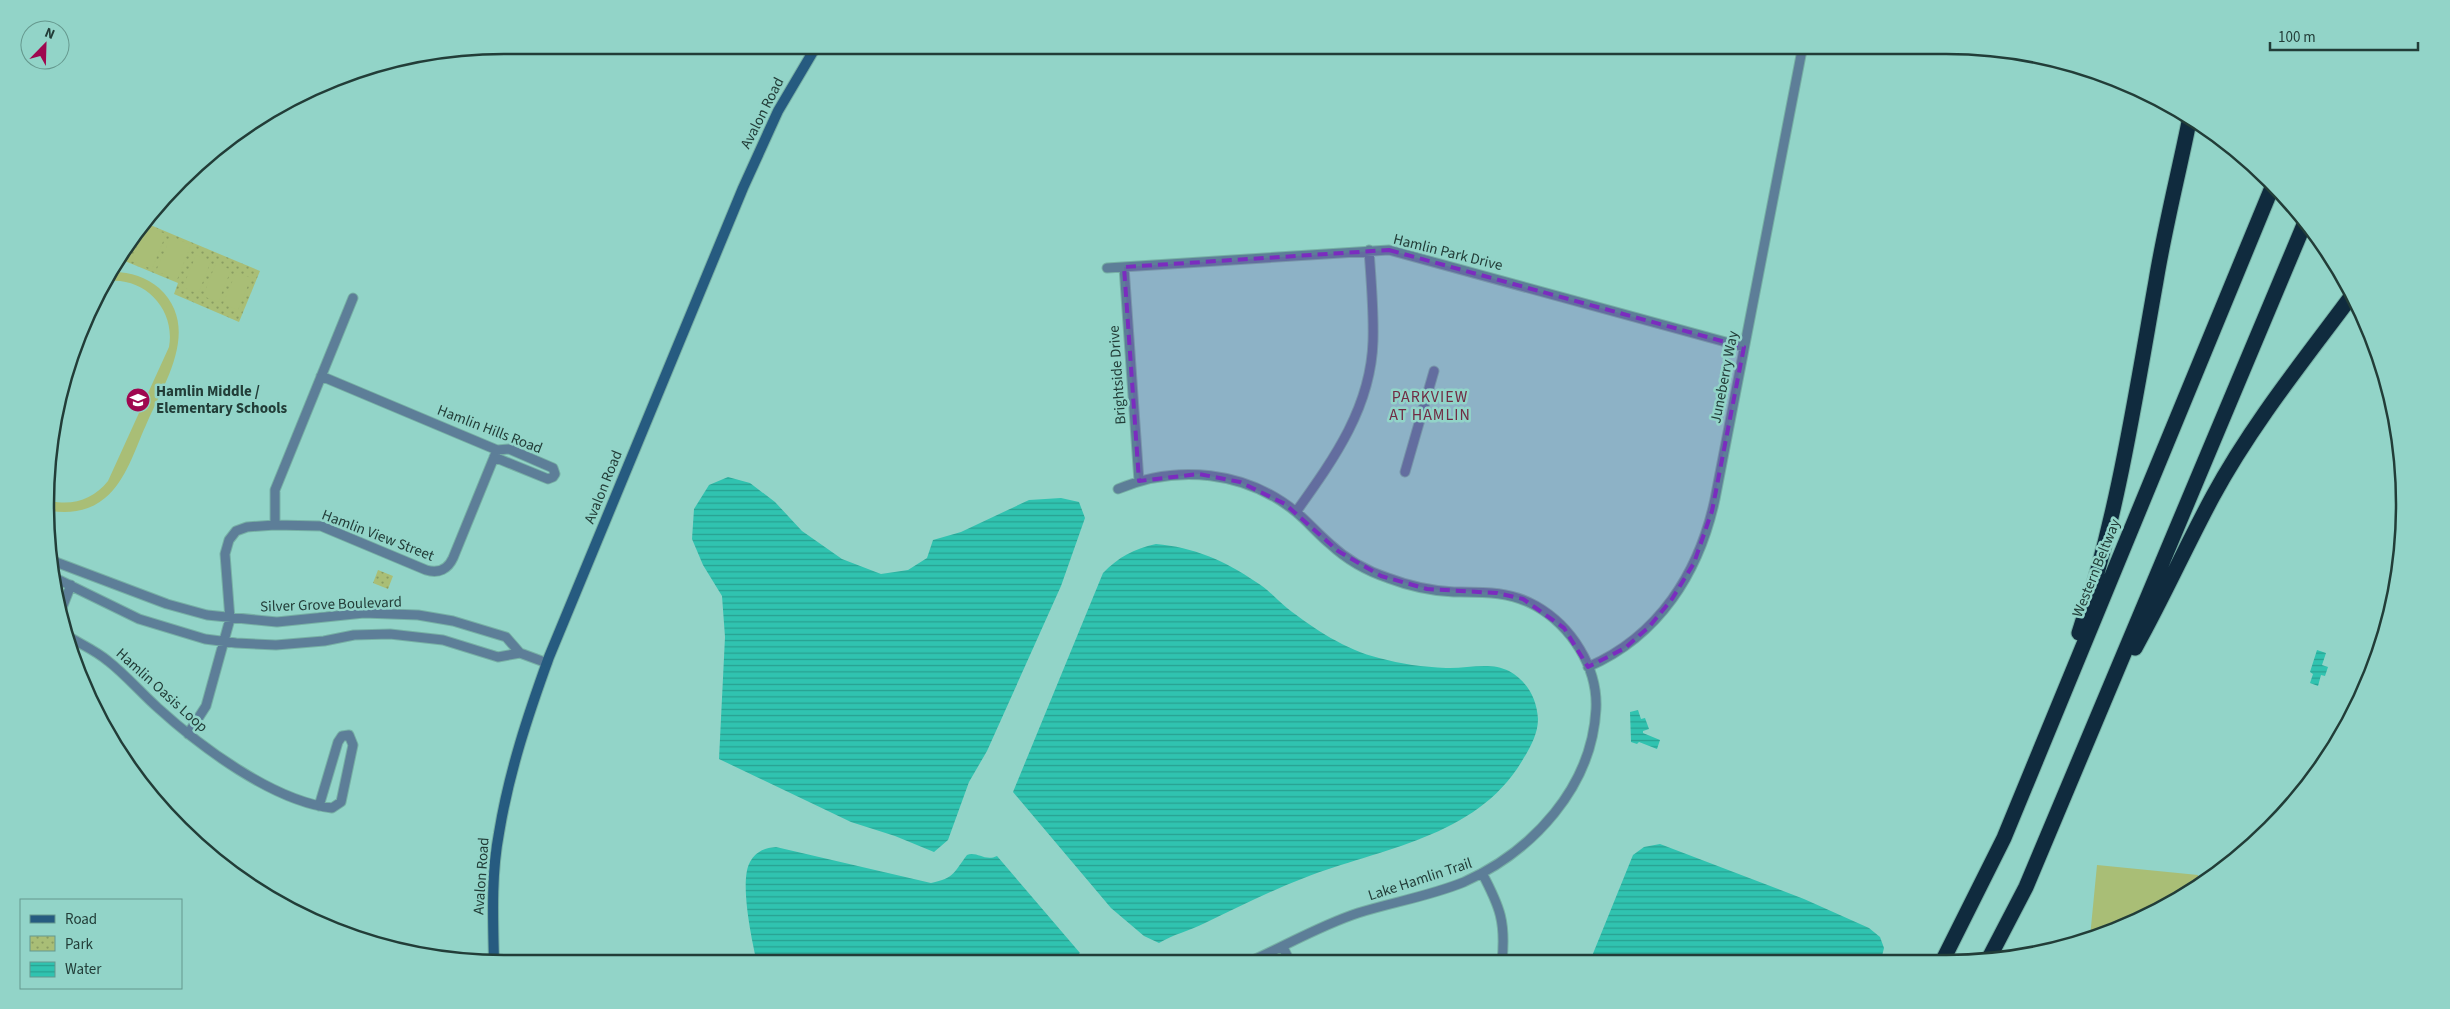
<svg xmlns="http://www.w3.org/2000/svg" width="2450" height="1009" font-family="'Source Sans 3',sans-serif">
<defs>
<pattern id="park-dots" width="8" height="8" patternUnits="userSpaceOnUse" patternTransform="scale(1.25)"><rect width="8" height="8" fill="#a9be76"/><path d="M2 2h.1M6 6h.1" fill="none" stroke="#899c62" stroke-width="1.8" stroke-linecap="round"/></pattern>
<pattern id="water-rules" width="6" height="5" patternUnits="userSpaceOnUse" patternTransform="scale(1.25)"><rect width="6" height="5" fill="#30c3b0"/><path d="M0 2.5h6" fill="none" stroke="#28a090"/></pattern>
</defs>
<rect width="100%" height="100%" fill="#92d4c8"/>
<path fill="url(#park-dots)" d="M148,224L260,271L239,322L174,294L178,283L120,259Z
M378,570L393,576L388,589L373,583Z"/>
<path fill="#a9be76" d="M146,226L166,234L152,269L131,261Z
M171,236L191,245L177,280L156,271Z
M196,255L211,261L198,294L183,287Z
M216,263L231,270L218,302L203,296Z
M109,272C128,271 145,276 159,288C202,328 164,383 146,425C135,449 126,481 105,498C90,511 70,514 51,511V501C73,506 94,499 108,481L169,347C176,308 142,274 103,282Z
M236,272L251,278L238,310L223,304Z
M2097,865L2198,875V882L2122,929L2090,937Z"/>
<path fill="url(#water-rules)" d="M728,477L750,483L775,502L802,531L842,559L881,574L908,570L927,558L933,540L961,532L1029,500L1061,498L1079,502L1085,518L1061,586L987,751L969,782L948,840L934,852L895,836L851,822L719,759L725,637L722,596L703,565L692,539L694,509L709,485Z
M1156,544C1193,547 1226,561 1256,582C1268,589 1277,600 1287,608C1314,629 1346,650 1379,658C1401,664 1423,667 1446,668C1466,669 1490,661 1509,671C1527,681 1537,699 1538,719C1538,734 1530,748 1522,761C1476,838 1381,848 1304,878C1270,891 1237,908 1205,923C1189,931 1174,934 1159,943L1144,936L1111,908L1013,792L1103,573C1119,557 1133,549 1156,544Z
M2317,650L2326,653L2322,665L2328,667L2325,676L2321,675L2318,686L2310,683L2313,674L2310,672Z
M1638,710L1641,719L1645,718L1649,729L1643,731V733L1660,740L1657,749L1639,742L1637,744L1631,742L1630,712Z
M1660,844L1804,899L1869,928L1880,937L1884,948L1881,960L1590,961L1633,855L1644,847Z
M776,847L931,883C955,878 954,872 967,855C977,851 985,862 997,856L1080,953L1074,958V962L757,963C752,941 739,881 750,862C756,851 765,848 776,847Z"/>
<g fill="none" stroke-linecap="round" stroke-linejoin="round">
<defs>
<path id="minor" d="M1124,267L1139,481
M1107,268L1389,250L1744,347
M321,376L497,450L509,449L553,468L555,474L553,477L548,479L494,457
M1405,472L1434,371
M1118,489C1177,464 1246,471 1296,512C1308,522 1318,534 1330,544C1346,559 1367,571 1388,578C1409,586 1432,591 1454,592C1483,592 1510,591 1536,606C1571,626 1598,667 1596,709C1592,787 1533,851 1464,882C1430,896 1393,902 1358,913C1321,925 1285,946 1249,962
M1296,512C1333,460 1371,408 1373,341C1374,311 1371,280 1369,250
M275,525V490L353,298
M53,561L167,604L207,615L277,622L364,613L418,615L453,621L506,637L520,653L547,663
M2398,576L2397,566L2402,551
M53,577L139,619L205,639L236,643L276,645L324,641L354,635L390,634L443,640L498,657L520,653
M60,613L71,585
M66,635C80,644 95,650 108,661C126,675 141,693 158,708C201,747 273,801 332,808L341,802L353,745L349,735L342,736L338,742L319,806
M1588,667C1659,636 1699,573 1715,499L1803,45
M188,734L206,706L230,619L225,554L229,540L236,531L247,527L275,525L321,526L426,570C439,574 448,569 453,558L497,450
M1482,873C1500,907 1506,922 1502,961
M1283,947L1290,962"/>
<path id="secondary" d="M494,962C493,919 491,875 499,833C509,772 528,715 549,657L743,188L778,111L817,45"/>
<path id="motorway" d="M2079,633C2117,519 2135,399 2156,281C2165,226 2179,172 2190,117
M2135,648C2163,598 2186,546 2213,496C2252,424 2304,360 2353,294
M1943,960L2004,838L2273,185
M1988,960L2026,887L2306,220"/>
</defs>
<use href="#minor" stroke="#77b0a5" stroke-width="11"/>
<use href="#secondary" stroke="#77b0a5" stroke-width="12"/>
<use href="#motorway" stroke="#77b0a5" stroke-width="17"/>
<use href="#minor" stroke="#5d7e98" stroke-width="9"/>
<use href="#secondary" stroke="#265b80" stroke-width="10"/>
<use href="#motorway" stroke="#102b3e" stroke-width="15"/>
</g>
<path fill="#7b2cbf" fill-opacity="0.2" stroke="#7b2cbf" stroke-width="4" stroke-dasharray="10 6" stroke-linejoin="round" d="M1389,250L1744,347L1712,511L1694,563L1672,599L1649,627L1625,648L1588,667L1564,628L1523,599L1497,593L1427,589L1381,576L1338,551L1285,504L1240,482L1199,474L1139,481L1124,267Z"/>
<defs>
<symbol id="school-disc" viewBox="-11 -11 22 22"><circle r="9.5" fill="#9f074f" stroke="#92d4c8"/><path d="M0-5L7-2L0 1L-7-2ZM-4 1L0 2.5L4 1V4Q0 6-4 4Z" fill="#fff"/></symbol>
</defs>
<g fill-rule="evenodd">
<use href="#school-disc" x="124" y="386" width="28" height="28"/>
</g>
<g text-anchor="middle" stroke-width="5" stroke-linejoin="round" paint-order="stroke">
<g font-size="15" fill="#223d38" stroke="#92d4c8">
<text transform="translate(762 113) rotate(-63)" y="5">Avalon Road</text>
<text transform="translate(1448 252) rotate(14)" y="5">Hamlin Park Drive</text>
<text transform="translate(1117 375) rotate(-94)" y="5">Brightside Drive</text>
<text transform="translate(1724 377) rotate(-79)" y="5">Juneberry Way</text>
<text transform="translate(490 429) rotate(21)" y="5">Hamlin Hills Road</text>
<text transform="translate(603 487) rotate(-68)" y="5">Avalon Road</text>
<text transform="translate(378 535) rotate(21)" y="5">Hamlin View Street</text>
<text transform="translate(2096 568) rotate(-68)" y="5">Western Beltway</text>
<text transform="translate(331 604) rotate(-2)" y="5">Silver Grove Boulevard</text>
<text transform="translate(162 690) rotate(42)" y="5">Hamlin Oasis Loop</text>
<text transform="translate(481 876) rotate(-86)" y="5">Avalon Road</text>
<text transform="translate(1420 879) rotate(-18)" y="5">Lake Hamlin Trail</text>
</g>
<g font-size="15" font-weight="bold" fill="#223d38" stroke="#92d4c8" text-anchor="start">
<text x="156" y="396">Hamlin Middle /<tspan x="156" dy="17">Elementary Schools</tspan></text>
</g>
<g font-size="16" letter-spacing="1" fill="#712c43" stroke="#92d4c8">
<text x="1430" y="402">PARKVIEW<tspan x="1430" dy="18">AT HAMLIN</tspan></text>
</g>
</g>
<path d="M0 0H2450V1009H0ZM504 54H1946A450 450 0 0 1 2396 504V505A450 450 0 0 1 1946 955H504A450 450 0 0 1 54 505V504A450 450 0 0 1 504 54Z" fill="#92d4c8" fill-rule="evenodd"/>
<path fill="none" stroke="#223d38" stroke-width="2.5" d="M504 54H1946A450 450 0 0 1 2396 504V505A450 450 0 0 1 1946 955H504A450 450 0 0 1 54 505V504A450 450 0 0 1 504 54Z"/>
<rect x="20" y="899" width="162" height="90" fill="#92d4c8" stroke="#65988e"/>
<rect x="30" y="915" width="25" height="8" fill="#265b80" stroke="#65988e"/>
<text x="65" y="924" font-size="15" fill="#223d38">Road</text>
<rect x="30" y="936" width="25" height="15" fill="url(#park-dots)" stroke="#65988e"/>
<text x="65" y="949" font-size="15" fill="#223d38">Park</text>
<rect x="30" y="962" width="25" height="15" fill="url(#water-rules)" stroke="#65988e"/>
<text x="65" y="974" font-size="15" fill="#223d38">Water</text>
<g transform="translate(45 45) rotate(23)"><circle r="24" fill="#92d4c8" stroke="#65988e"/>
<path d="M0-4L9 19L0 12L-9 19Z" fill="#9f074f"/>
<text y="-8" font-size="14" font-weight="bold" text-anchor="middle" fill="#223d38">N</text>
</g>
<path d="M2270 42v8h148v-8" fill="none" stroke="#223d38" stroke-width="2.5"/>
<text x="2278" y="42" font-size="15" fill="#223d38" stroke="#92d4c8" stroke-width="4" paint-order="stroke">100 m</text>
</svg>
